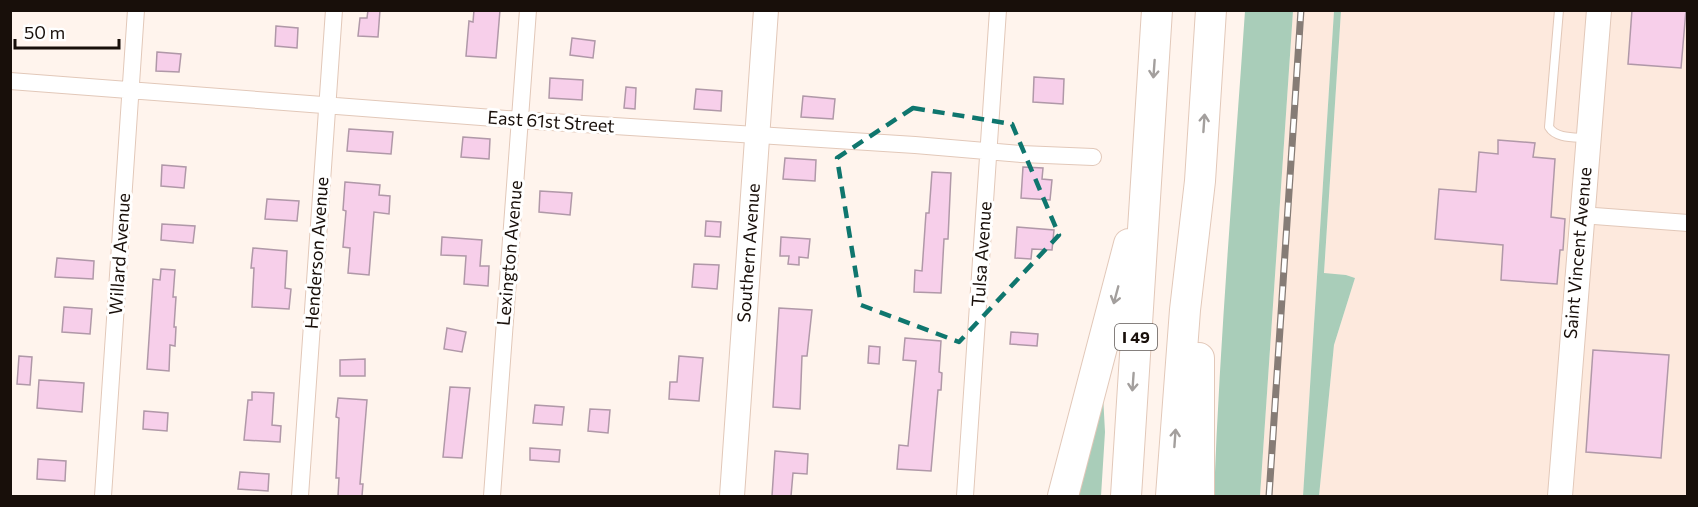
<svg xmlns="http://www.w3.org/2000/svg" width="1698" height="507" font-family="Commissioner,sans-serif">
<rect width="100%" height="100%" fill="#fff4ed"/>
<path fill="#fde9dd" d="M1293,11H1334L1303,496H1260Z
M1341,11H1587L1551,496H1319L1334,345L1355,278L1346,275L1324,274Z
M1609,11H1687V496H1573Z"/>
<path fill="#a9cdb9" d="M1245,11H1293L1260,496H1214C1220,334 1234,172 1245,11Z
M1334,11H1341L1324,273L1346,275L1355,278L1334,345L1319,496H1303Z
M1103,395L1105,432L1101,496H1070Z"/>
<path fill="#f7cfea" stroke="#b098a8" stroke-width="1.5" d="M368,10H380L378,37L358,36L360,18H367Z
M474,10H500L496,58L466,56L469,21L473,22Z
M1632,10H1686L1681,68L1628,64Z
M276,26L298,28L297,48L275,46Z
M572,38L595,41L593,58L570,55Z
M157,52L181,54L179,72L156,71Z
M1034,77L1064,79L1063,104L1033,102Z
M550,78L583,80L582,100L549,98Z
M626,87L636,88L635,109L624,108Z
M696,89L722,91L721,111L694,109Z
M803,96L835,99L833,119L801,117Z
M349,129L393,132L391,154L347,151Z
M463,137L490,139L489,159L461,157Z
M1498,140L1535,143L1533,157L1555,159L1551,217L1565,219L1563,250H1560L1557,284L1501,280L1503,245L1435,239L1439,189L1476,192L1479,152L1498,154Z
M785,158L816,160L815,181L783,179Z
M162,165L186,167L184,188L161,186Z
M1023,167L1043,168L1042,179L1052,180L1050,200L1021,198Z
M932,172L951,173L948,239H944L941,293L914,292L915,270L922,271L926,213H929Z
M345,182L380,185L379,195L390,196L389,214L374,212L369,275L348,273L350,248L343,247L346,211L343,210Z
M540,191L572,193L570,215L539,212Z
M267,199L299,201L297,221L265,219Z
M706,221L721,222L720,237L705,236Z
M162,224L195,226L193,243L161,240Z
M1017,227L1054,230L1052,250L1032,249L1031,259L1015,258Z
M442,237L482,240L480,266H489L488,286L464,284L466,256L441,255Z
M781,237L810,239L808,258L799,257V265L788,264L789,256H780Z
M253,248L287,251L285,288L291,289L289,309L252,307L254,268H251Z
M57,258L94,261L93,279L55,277Z
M694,264L719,265L717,289L692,287Z
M161,269L175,270L173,297H176L174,327H176L175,346L170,345L169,371L147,369L153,279L160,280Z
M64,307L92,309L90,334L62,332Z
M779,308L812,310L807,356H802L800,409L773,407Z
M447,328L466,332L462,352L444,349Z
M1011,332L1038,334L1037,346L1010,344Z
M905,338L941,341L939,372L942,373L941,390H938L931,471L897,469L899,445L908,446L916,361L903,360Z
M869,346L880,347L879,364L868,363Z
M1593,350L1669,355L1661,458L1586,452Z
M19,356L32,357L30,385L17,384Z
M679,356L703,358L699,401L669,399L670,382H677Z
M365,359V376H340V360Z
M39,380L84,383L82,412L37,408Z
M450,387L470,388L462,458L443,457Z
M252,392L274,393L272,425L281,426L280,442L244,440L248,400H252Z
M338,398L367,400L360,484H363L362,496H338L339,478H336L339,418L336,417Z
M535,405L564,407L562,425L533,423Z
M590,409L610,410L608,433L588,431Z
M144,411L168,413L167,431L143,429Z
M530,448L560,450L559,462L530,460Z
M775,451L808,454L807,474L793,473L791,496H772Z
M38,459L66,461L65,481L37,479Z
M240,472L269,474L268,491L238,489Z"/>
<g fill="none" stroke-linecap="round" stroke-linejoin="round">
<defs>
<path id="lane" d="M1559,10L1549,127C1556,139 1575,137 1587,138"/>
<path id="street" d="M10,81L520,120L915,145L1021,154L1093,157
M1581,215L1688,223
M103,496L136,10
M300,496L334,10
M492,496L528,10
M965,496L998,10"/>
<path id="secondary" d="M732,496L766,10
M1560,496L1599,10"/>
<path id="highway" d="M1063,496L1129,244
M1126,496L1157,10
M1171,496L1185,310L1200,181L1211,10
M1199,496V358"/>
</defs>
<use href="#lane" stroke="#e2c8b9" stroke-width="10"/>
<use href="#street" stroke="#e2c8b9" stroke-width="18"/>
<use href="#secondary" stroke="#e2c8b9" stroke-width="26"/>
<use href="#highway" stroke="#e2c8b9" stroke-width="32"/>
<use href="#lane" stroke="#fff" stroke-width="8"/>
<use href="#street" stroke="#fff" stroke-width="16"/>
<use href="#secondary" stroke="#fff" stroke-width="24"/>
<use href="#highway" stroke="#fff" stroke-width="30"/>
<defs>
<path id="rail" d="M1269,496L1301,10"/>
</defs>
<use href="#rail" stroke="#867c76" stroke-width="7"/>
<use href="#rail" stroke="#fff" stroke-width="4.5" stroke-dasharray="14" stroke-linecap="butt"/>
</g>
<defs><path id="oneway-shaft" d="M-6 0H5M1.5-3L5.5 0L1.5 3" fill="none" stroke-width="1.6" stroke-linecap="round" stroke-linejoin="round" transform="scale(1.5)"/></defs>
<g stroke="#a39f9d">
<use href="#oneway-shaft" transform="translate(1154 69) rotate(94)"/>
<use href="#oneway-shaft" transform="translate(1204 123) rotate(-86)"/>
<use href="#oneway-shaft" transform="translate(1116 295) rotate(105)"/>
<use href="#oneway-shaft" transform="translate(1133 382) rotate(94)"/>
<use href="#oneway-shaft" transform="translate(1175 438) rotate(-86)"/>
</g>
<path fill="none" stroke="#0f766e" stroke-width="4.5" stroke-dasharray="12 8" stroke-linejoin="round" d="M913,108L1012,124L1059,235L959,342L861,305L837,158Z"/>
<g text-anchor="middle" stroke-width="6" stroke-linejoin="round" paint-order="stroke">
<rect fill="#fff" stroke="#5d5754" stroke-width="1.5" x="1115" y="324" width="42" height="26" rx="4.5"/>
<g font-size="16" font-weight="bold" fill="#180f0a">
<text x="1136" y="343">I 49</text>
</g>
<g font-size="18" fill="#180f0a" stroke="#fff">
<text transform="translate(551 122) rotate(4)" y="6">East 61st Street</text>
<text transform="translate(317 253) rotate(-86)" y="6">Henderson Avenue</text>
<text transform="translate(510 253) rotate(-85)" y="6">Lexington Avenue</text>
<text transform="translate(749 253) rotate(-86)" y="6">Southern Avenue</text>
<text transform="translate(1578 253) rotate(-85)" y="6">Saint Vincent Avenue</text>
<text transform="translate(120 254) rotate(-86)" y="6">Willard Avenue</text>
<text transform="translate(982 254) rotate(-86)" y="6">Tulsa Avenue</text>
</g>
</g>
<rect width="1698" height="507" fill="none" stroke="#180f0a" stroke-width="24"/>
<path d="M15 39v9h104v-9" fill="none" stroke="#180f0a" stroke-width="3"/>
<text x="24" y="39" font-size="18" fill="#180f0a" stroke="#ffffff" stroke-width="4.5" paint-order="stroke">50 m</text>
</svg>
